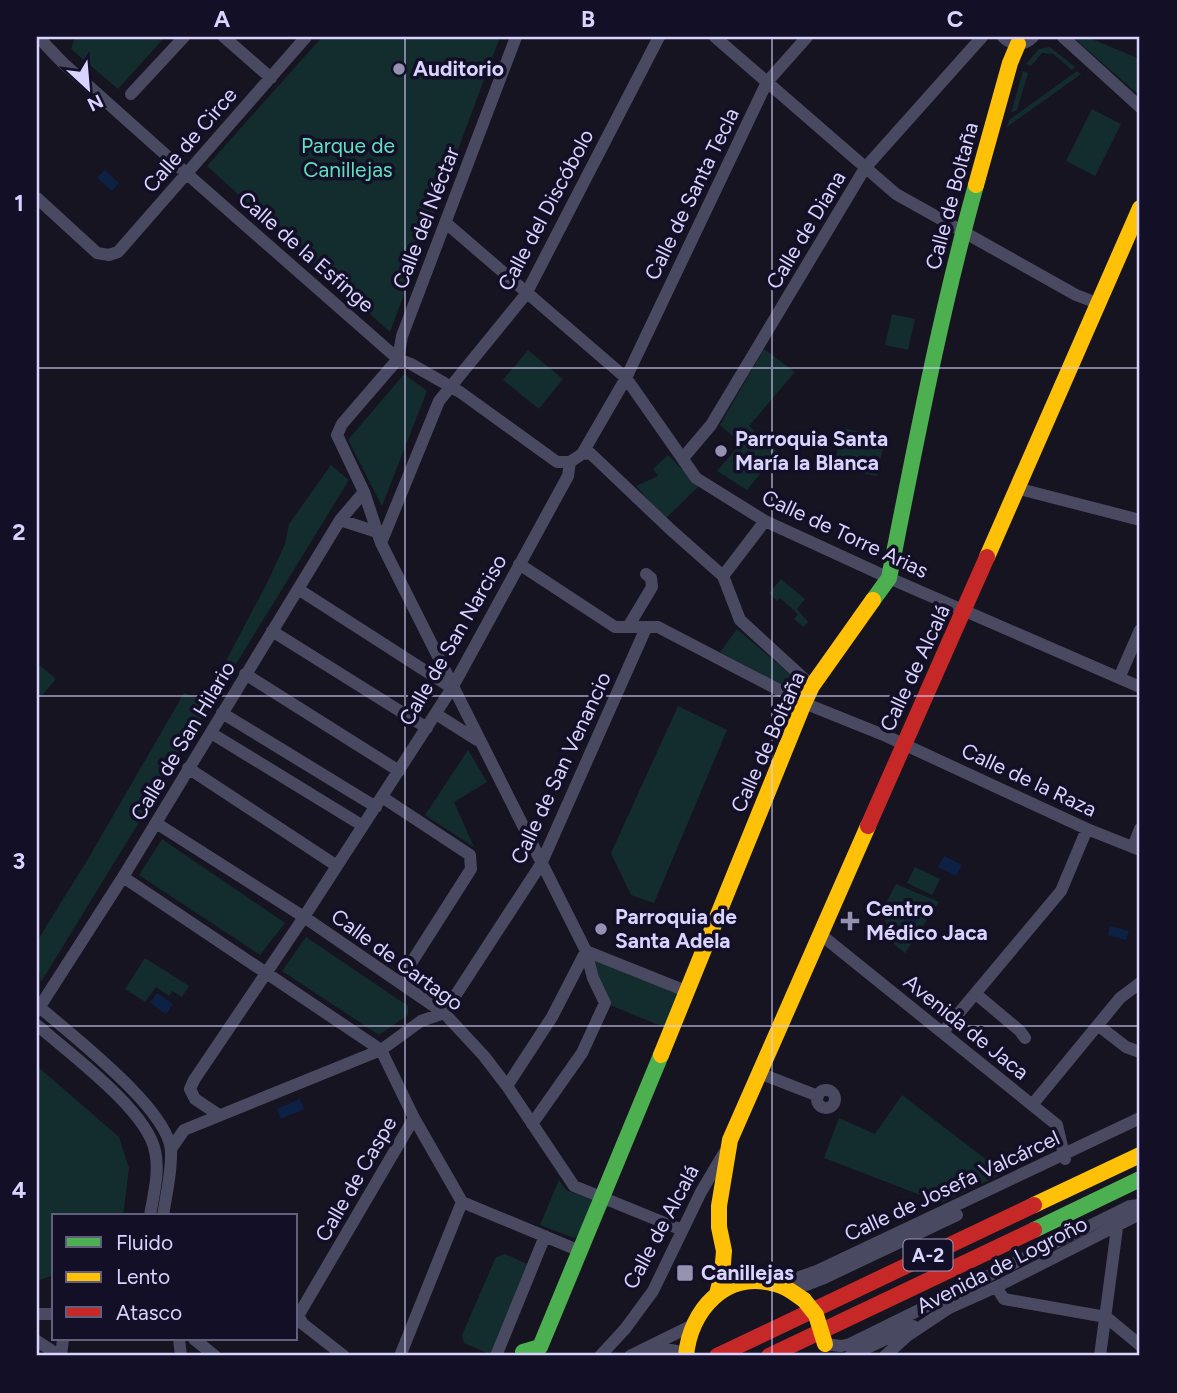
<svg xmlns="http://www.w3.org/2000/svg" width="1177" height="1393" font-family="Figtree,sans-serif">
<rect width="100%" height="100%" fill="#161421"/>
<path fill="#132c2d" d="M75,37H165L118,89L71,49Z
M322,37H500L390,332L207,166Z
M1076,37H1087L1140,59V96L1075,39Z
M1050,47L1075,67L1072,70L1053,54L1042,53L1031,66L1026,64L1039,49Z
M1023,71L1028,73L1017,110L1011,113Z
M1077,71L1081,74L1007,127L1009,120Z
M1092,109L1121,124L1095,176L1066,161Z
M892,314L915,319L908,350L885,345Z
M764,349L795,372L749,426L778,452L747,490L717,471L741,443L720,425Z
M528,350L563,379L539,409L503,380Z
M404,374L427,391L382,506L348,440Z
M842,428L885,437L877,476L834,468Z
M668,455L699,486L665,519L636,486L658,476L653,469Z
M331,465L349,480L41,982L37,961V941L88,859L184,693L205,701L268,581L285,544L289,524Z
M781,579L805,599L797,609L808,622L804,627L794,619L798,614L780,598L777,601L769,593Z
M737,629L797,680V687L790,690L720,652Z
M37,663L56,679L37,701Z
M678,706L727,730L654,903L631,895L611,853Z
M468,750L487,782L454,802L474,847L425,815Z
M162,839L285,923L260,955L139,875Z
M915,867L940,879L932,895L907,883Z
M896,884L939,902L905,953L884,936L888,927L881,912Z
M306,937L408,1006V1015L379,1035L282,971Z
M586,951L686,991L671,1030L605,1003Z
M145,958L189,986L182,997L172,991L169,996L156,987L145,1002L125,989Z
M37,1066L119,1137L129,1168L123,1216H54V1275L37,1281Z
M902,1095L1004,1173L941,1203L824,1158L839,1118L875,1134Z
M559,1180L566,1190L592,1200L580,1235L574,1238L540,1225Z
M505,1254L530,1265L494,1356L464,1343L462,1335L496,1257Z"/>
<path fill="#0d2144" d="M105,170L119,183L112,191L97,178Z
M944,856L962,865L956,876L938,867Z
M916,900L926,906L914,926L904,920Z
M1110,926L1129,931L1126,940L1108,935Z
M157,993L173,1004L166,1014L150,1003Z
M300,1099L304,1109L281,1119L277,1109Z"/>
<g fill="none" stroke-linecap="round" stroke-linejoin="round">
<path stroke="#4a4962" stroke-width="12" d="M38,37L63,63L186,173L398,359L411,364L460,392L557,462H570
M224,37L271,78
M516,37L402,336L398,359L342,424L337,435L364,492L381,543L586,951L593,978L605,1003L582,1053L532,1124
M715,37L896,194L1076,295L1097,303
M1003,37C1012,46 1024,46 1033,37
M1063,37L1140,107
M131,94L184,37
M37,198L97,253L109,255L118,252L306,37
M446,223L626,378L696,478L765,521L889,578L1140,687
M582,454L590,453L670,529L723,576L740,620L812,686
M683,458L711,425L865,168L982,37
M1016,488L1140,520
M340,520L377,532
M381,543L439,401L526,294L659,37
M519,564L615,627H658L804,703L886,736L1087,829L1140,850
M723,576L765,521
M298,589L452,688
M628,627L652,587L651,578L646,574
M272,631L427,728
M245,674L399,771
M1119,678L1140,630
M222,713L376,807
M436,714L477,740
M211,733L363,826
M188,768L337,866
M382,797L470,855L471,869L399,982
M156,823L304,917L444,1013L484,1056L507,1086L574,1186L682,1230
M1133,847L1140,829
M123,877L381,1050
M820,934L1057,1125L1065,1159
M586,951L686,991
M976,994L1020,1031L1025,1038
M37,1005C69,1033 169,1109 171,1151C172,1172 166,1195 163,1216
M37,1011L123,877L340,520L364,492
M37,1025C69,1053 147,1110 155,1151C160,1172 153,1196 150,1216
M1099,1026L1126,1047L1140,1052
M943,1032L1061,891L1087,829
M381,1050L414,1118L462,1202L400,1356
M759,1073L818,1096
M507,1086L552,1017L586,951
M817 1099a9 9 0 1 1 18 0a9 9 0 1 1-18 0Z
M1032,1105L1120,998L1140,983
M219,1115L195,1099L190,1089L194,1080L304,917L452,688L568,476L570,462L582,454L626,378L767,82L807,37
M171,1149L184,1130L381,1050L421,1021L444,1013L541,864L646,628
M462,1202L580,1251
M779,1284L817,1271L1140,1118
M996,1287L1004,1299L1106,1317L1140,1345
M791,1291L822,1279L957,1215
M37,1314H54
M179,1339L181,1356
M194,1339L215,1356
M37,1341L60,1356
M825,1344L841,1346L850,1344L1130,1206L1140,1205
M61,1356L63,1339
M344,1356L303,1324L298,1316L414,1118
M496,1356L545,1236
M600,1356L625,1329L653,1291L701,1192L724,1153
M630,1356L691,1326
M648,1356C661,1348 671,1348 686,1354
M850,1356L913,1326
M885,1356L907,1336L949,1308L996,1287L1140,1214
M1100,1356L1117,1228"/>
<path stroke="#4caf50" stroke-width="16" d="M873,600L889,578C915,447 940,314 976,185
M1034,1230L1140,1179
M525,1356L523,1352L540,1347L661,1055"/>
<path stroke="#ffc107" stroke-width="16" d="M976,185L1010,63L1018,44
M987,557L1140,208
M661,1055L804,703L812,686L873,600
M1034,1205L1140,1155
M717,1294L722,1275L724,1251L719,1227V1206L730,1140L868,826
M686,1356C690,1310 726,1270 775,1284C786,1286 795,1294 804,1300"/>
<path stroke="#c62828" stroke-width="16" d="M868,826L987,557
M717,1356L1034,1205
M769,1356L1034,1230"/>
<path stroke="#ffc107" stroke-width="16" d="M804,1300L816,1315L825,1344"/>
</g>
<path fill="none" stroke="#d9d4ff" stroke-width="2" stroke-opacity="0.55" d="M405,37V1356M772,37V1356M37,368H1140M37,696H1140M37,1026H1140"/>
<g fill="#9591b1" stroke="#130f26" stroke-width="2.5">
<circle cx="399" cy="69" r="7"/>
<circle cx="721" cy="451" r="7"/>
<path d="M846.5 910.5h7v7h7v7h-7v7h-7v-7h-7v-7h7z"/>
<circle cx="601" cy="929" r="7"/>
<rect x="676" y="1264" width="18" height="18" rx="3.5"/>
</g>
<g text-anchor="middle" stroke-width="7" stroke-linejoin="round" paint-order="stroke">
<rect fill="#130f26" stroke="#9e99be" stroke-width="2" x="903.5" y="1239.5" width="49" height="31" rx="5"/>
<g font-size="19" font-weight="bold" fill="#d9d4ff">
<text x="928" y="1262">A-2</text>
</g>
<g font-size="21" font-weight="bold" fill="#d9d4ff" stroke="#130f26" text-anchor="start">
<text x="413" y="76">Auditorio</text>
<text x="735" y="446">Parroquia Santa<tspan x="735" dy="24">María la Blanca</tspan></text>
<text x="866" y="916">Centro<tspan x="866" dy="24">Médico Jaca</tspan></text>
<text x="615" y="924">Parroquia de<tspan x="615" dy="24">Santa Adela</tspan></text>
<text x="701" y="1280">Canillejas</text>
</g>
<g font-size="21" fill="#d9d4ff" stroke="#130f26">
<text transform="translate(190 140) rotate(-49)" y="7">Calle de Circe</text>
<text transform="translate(692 194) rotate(-64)" y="7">Calle de Santa Tecla</text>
<text transform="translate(952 196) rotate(-75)" y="7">Calle de Boltaña</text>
<text transform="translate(546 210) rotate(-62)" y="7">Calle del Discóbolo</text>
<text transform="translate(426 218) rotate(-69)" y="7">Calle del Néctar</text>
<text transform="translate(806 230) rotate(-59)" y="7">Calle de Diana</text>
<text transform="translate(306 252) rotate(41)" y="7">Calle de la Esfinge</text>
<text transform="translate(845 534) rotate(25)" y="7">Calle de Torre Arias</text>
<text transform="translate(453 640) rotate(-60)" y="7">Calle de San Narciso</text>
<text transform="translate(915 668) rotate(-65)" y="7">Calle de Alcalá</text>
<text transform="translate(183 741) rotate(-59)" y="7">Calle de San Hilario</text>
<text transform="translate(768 742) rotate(-66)" y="7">Calle de Boltaña</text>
<text transform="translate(561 768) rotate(-65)" y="7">Calle de San Venancio</text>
<text transform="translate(1029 780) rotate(25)" y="7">Calle de la Raza</text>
<text transform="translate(397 960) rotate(36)" y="7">Calle de Cartago</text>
<text transform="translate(966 1027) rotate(39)" y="7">Avenida de Jaca</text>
<text transform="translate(356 1179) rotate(-60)" y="7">Calle de Caspe</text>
<text transform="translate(952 1186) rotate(-25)" y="7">Calle de Josefa Valcárcel</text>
<text transform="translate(661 1227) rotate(-62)" y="7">Calle de Alcalá</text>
<text transform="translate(1002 1265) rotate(-27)" y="7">Avenida de Logroño</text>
</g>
<g font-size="21" fill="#5fe0c0" stroke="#130f26">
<text x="348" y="153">Parque de<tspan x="348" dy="24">Canillejas</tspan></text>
</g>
</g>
<rect width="1177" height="1393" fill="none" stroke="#130f26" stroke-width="77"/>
<rect x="52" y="1214" width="245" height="126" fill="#130f26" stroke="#625e7d" stroke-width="2"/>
<rect x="66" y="1237" width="35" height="10" fill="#4caf50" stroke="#625e7d" stroke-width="2"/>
<text x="116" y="1250" font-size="21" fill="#d9d4ff">Fluido</text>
<rect x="66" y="1272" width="35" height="10" fill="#ffc107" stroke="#625e7d" stroke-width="2"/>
<text x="116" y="1284" font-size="21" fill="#d9d4ff">Lento</text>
<rect x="66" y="1307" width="35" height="10" fill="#c62828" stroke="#625e7d" stroke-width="2"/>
<text x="116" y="1320" font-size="21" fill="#d9d4ff">Atasco</text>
<g transform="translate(88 88) rotate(154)" stroke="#130f26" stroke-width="5" paint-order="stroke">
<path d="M0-5L12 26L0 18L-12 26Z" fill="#d9d4ff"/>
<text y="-10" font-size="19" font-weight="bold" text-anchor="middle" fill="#d9d4ff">N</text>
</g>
<rect x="38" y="38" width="1100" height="1316" fill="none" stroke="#d9d4ff" stroke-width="2.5"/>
<g font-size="23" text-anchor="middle" font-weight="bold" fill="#d9d4ff">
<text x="222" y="27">A</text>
<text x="588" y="27">B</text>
<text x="955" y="27">C</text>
<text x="19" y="211">1</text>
<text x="19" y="540">2</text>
<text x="19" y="869">3</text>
<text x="19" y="1198">4</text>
</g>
</svg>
